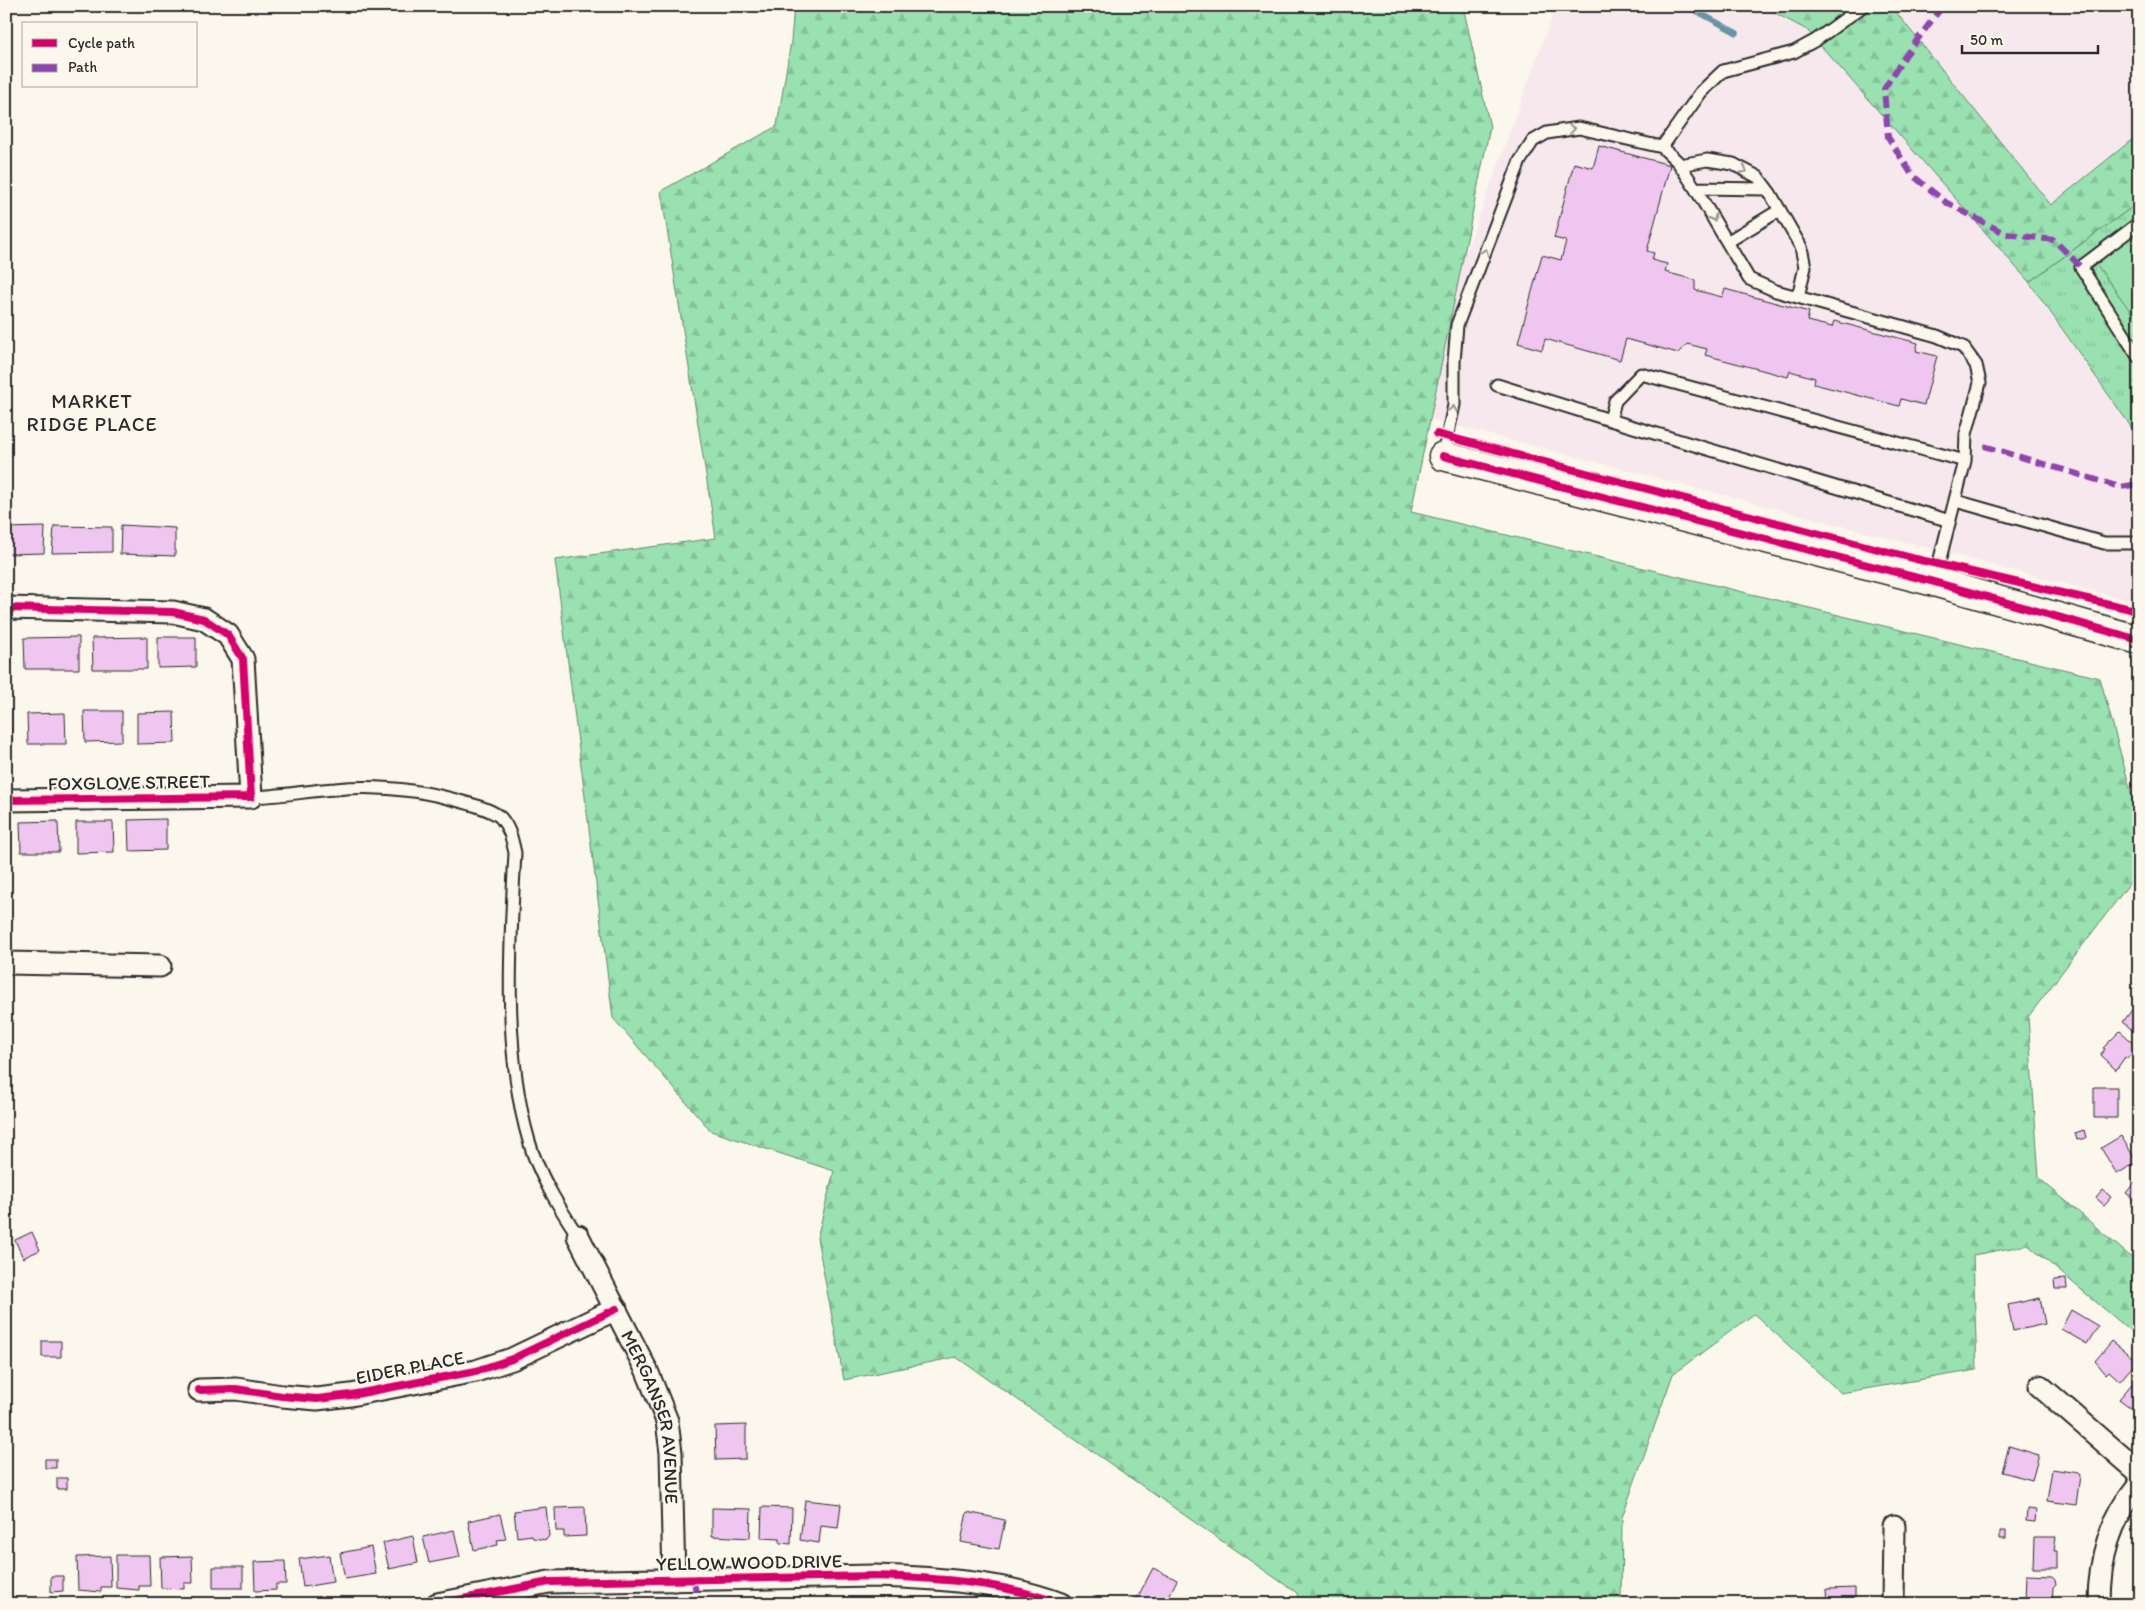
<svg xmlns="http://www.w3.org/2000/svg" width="2145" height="1610" font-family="Itim,sans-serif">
<defs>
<pattern id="grass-tufts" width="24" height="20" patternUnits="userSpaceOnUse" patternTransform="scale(1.25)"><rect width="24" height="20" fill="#99e1b0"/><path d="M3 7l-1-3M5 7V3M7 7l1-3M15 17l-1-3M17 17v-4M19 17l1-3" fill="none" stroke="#84c198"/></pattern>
<pattern id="forest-firs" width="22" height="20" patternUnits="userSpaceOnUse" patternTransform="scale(1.25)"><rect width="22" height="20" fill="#99e1b0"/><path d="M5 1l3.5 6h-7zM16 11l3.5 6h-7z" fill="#84c198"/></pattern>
</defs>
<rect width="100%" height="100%" fill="#fbf7ec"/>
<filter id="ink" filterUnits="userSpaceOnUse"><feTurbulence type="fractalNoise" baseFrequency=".02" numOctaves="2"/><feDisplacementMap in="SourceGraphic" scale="10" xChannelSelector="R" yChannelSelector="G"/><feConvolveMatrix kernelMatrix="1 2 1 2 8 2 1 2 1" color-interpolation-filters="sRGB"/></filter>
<g filter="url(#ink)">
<path fill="#f7e8ed" d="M1556,6H1829L2139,438V603L1407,413Z
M1891,6H2139V134L2051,205Z"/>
<path fill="url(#grass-tufts)" stroke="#62866e" d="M2139,202V438L2029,282Z"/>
<path fill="url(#forest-firs)" stroke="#62866e" d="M794,6H1463L1490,127L1411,512L2100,678L2139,821V871L2028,1017L2039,1178L2139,1264V1338L2028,1245L1973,1255L1977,1370L1841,1393L1754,1314L1673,1374L1622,1517L1621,1604H1299L1297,1593L956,1357L844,1380L817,1238L834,1171L711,1131L613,1018L555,560L716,538L661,191L777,126L791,41Z
M1762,6H1891L2051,205L2139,134V202L2029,282L1807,30Z"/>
<path fill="#99e1b0" stroke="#62866e" d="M2139,229V323L2094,261Z"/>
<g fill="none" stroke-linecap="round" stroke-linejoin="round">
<path stroke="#6b92a6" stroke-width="5.5" d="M1687,6L1737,33"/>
</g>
<path fill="#efc6ef" stroke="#2b2b2b" d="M1599,146L1670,165L1647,251L1654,253L1652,260L1667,264L1665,272L1695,280V290L1722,297L1725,289L1809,312L1807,321L1832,327L1834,321L1918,343L1916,351L1937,356L1924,405L1901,399L1899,406L1814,384L1815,378L1790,371L1788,377L1705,355L1707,349L1687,344L1678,353L1626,339L1620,360L1545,339L1542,350L1518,343L1542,255L1561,260L1566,241L1554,238L1574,163L1593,168Z
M121,525L175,528V556L120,554Z
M54,526L112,527V552L52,553Z
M45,527L44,553L6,554V528Z
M6,637H8L9,667H6Z
M79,637V669H25L24,638Z
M147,637V669H93L92,638Z
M158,637H196V667L158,668Z
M6,711H11L12,742H6Z
M84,711H122V741L85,742Z
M174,712L175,743L137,744V713Z
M65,713L66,744H28L27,714Z
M166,819V850L129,851L128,820Z
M58,821L59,852H21L20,822Z
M76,822H113L114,852L76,853Z
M6,823H9V854H6Z
M2137,1003L2139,1004V1036L2123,1022Z
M2120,1031L2138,1047L2127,1059L2125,1057L2116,1070L2100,1055L2105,1049L2103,1048Z
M2094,1087H2117V1118H2094Z
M2084,1130L2086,1138L2077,1140L2075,1133Z
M2121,1136L2137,1162L2117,1174L2101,1148Z
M2139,1177V1204L2126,1193Z
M2103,1190L2111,1197L2104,1205L2096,1198Z
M32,1232L40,1250L23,1258L15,1240Z
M2066,1279L2067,1289H2055L2054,1280Z
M2040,1298L2045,1324L2013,1331L2008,1305Z
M2071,1310L2098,1326L2087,1344L2061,1329Z
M42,1341H61V1357H42Z
M2112,1341L2137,1361L2120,1381L2109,1371L2106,1374L2095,1361Z
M2137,1378L2139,1380V1414L2119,1399Z
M746,1425V1459L716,1460L715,1426Z
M2009,1446L2039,1455L2032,1480L2002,1472Z
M45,1459H56V1468H45Z
M2052,1469L2078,1473L2080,1475L2076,1505L2047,1501Z
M57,1478H67V1489H57Z
M805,1500L841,1504L838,1528L821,1526L819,1543L800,1540Z
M546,1507L549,1536L546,1540L533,1538L532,1535L517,1537L514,1511Z
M585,1507L586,1536L564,1537V1531H556L555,1508Z
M762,1507L792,1508L791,1544L780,1543V1539L761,1538Z
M712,1508L751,1509L750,1538L712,1536Z
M2027,1509L2036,1510L2035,1522L2026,1521Z
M967,1512L1005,1520L999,1549L961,1542Z
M500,1514L506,1539L497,1540L498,1545L474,1550L468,1521Z
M454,1530L460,1557L429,1563L423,1537Z
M2000,1531H2006V1539H2000Z
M413,1536L418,1563L389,1569L383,1543Z
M2034,1537H2056L2054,1551H2057V1568H2033Z
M371,1547L376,1574L345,1579L340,1553Z
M116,1555H149L150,1586H139V1590L116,1588Z
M329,1555L333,1582L303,1587L299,1559Z
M110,1556L111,1587H101V1592L78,1590L77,1557Z
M192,1556L193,1583H184V1589L161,1588L160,1557Z
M285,1561L286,1584H276V1590L255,1591L254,1562Z
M213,1567H243V1588H213Z
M1153,1568L1177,1580L1165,1604H1134Z
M2026,1575L2052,1576L2055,1579L2056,1584L2053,1587L2052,1604H2025Z
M51,1576H63V1591L51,1592Z
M1855,1588V1598L1852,1599V1604H1828L1827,1589Z"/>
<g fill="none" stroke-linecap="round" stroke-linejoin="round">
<defs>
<path id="lane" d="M1662,147L1701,92L1723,71L1794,52L1816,40L1863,6
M1680,165L1707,160L1733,164L1758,177L1770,193L1801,247L1805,267L1798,297
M1695,188L1767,189
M2139,223L2081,267L2139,358
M1727,242L1780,210
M1497,385L1610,420L1615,401L1641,374L1965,461L1934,582
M1610,420L1950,521
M1443,456L1454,405V362L1457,325L1520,161L1533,141L1547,133L1579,128L1662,147L1678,162L1695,188L1749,279L1776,291L1937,336L1963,347L1976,365L1980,383L1966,434L1965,461
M1956,501L2104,543H2139
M251,797C279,796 307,791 335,789C377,785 421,790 463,802C474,805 493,810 501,818C510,829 512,839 515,853C510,943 503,1053 529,1141C538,1174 559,1207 578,1236"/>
<g id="street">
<path d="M6,608L173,612L204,619L228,635L243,659L251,797L6,800"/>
<path d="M6,963L160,966"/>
<path id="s1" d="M578,1236L647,1371L667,1421L671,1453L674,1580"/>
<path d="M2040,1386L2139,1472"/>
<path d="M199,1390L236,1389L282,1396L317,1399L351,1395L476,1371L512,1359L616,1309"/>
<path d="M437,1604L549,1582L874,1576C938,1578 1002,1582 1061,1604"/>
<path d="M1893,1604L1894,1526"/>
<path d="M2099,1604C2099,1558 2110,1520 2139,1484"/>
</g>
<path id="secondary" d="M1443,456L1934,582L2139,640"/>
</defs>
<use href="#lane" stroke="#2b2b2b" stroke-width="15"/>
<use href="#street" stroke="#2b2b2b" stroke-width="25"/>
<use href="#secondary" stroke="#2b2b2b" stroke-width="31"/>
<use href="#lane" stroke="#fbf7ec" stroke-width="11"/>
<use href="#street" stroke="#fbf7ec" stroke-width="21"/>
<use href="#secondary" stroke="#fbf7ec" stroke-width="28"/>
<path stroke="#8e44ad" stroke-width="6" stroke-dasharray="12 6" stroke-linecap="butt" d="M1937,6L1939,11L1905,56L1884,89L1888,137L1912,175L1947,203L2006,234L2054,240L2081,267
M1984,446L2120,487L2139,484
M694,1579L697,1604"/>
<defs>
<path id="cycleway" d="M1437,434L1916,559L2139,611
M1443,456L1934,582L2139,640
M6,608L173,612L204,619L228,635L243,659L251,797L6,800
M199,1390L236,1389L282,1396L317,1399L351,1395L476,1371L512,1359L616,1309
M437,1604L549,1582L874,1576C938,1578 1002,1582 1061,1604"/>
</defs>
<use href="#cycleway" stroke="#fbf7ec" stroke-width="11"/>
<use href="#cycleway" stroke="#d6006c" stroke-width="8"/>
</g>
<defs><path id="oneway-chevron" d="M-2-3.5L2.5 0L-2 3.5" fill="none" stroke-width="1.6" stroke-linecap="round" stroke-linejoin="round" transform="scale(1.25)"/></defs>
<g stroke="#93918c">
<use href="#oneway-chevron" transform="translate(1572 129) rotate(-7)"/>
<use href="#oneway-chevron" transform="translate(1744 170) rotate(27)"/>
<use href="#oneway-chevron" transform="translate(1713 218) rotate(60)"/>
<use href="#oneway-chevron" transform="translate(1485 252) rotate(-69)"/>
<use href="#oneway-chevron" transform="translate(1453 409) rotate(-82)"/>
</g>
</g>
<g text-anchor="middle" stroke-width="4.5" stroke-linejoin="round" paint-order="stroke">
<g font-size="19" fill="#2b2b2b" stroke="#fbf7ec">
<text transform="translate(129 782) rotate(-1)" y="7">FOXGLOVE STREET</text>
<text transform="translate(410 1367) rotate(-11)" y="7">EIDER PLACE</text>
<text dy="7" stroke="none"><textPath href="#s1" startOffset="198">MERGANSER AVENUE</textPath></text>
<text transform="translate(749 1562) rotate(-1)" y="7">YELLOW WOOD DRIVE</text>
</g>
<g font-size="20" letter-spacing="1" fill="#2b2b2b" stroke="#fbf7ec">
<text x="92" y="408">MARKET<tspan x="92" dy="23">RIDGE PLACE</tspan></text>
</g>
</g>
<rect width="2145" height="1610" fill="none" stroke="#fbf7ec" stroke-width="25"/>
<rect x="12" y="12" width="2120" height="1585" fill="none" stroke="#2b2b2b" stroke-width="2" filter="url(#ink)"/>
<rect x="22" y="22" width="175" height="65" fill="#fbf7ec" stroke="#a8a59f"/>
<rect x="32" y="39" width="25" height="8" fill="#d6006c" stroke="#a8a59f"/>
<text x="68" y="48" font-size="15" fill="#2b2b2b">Cycle path</text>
<rect x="32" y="64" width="25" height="8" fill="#8e44ad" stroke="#a8a59f"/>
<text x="68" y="72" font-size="15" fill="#2b2b2b">Path</text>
<path d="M1962 45v8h136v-8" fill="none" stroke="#2b2b2b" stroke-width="2.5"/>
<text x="1970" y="45" font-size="15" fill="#2b2b2b" stroke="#fbf7ec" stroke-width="4" paint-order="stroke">50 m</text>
</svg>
